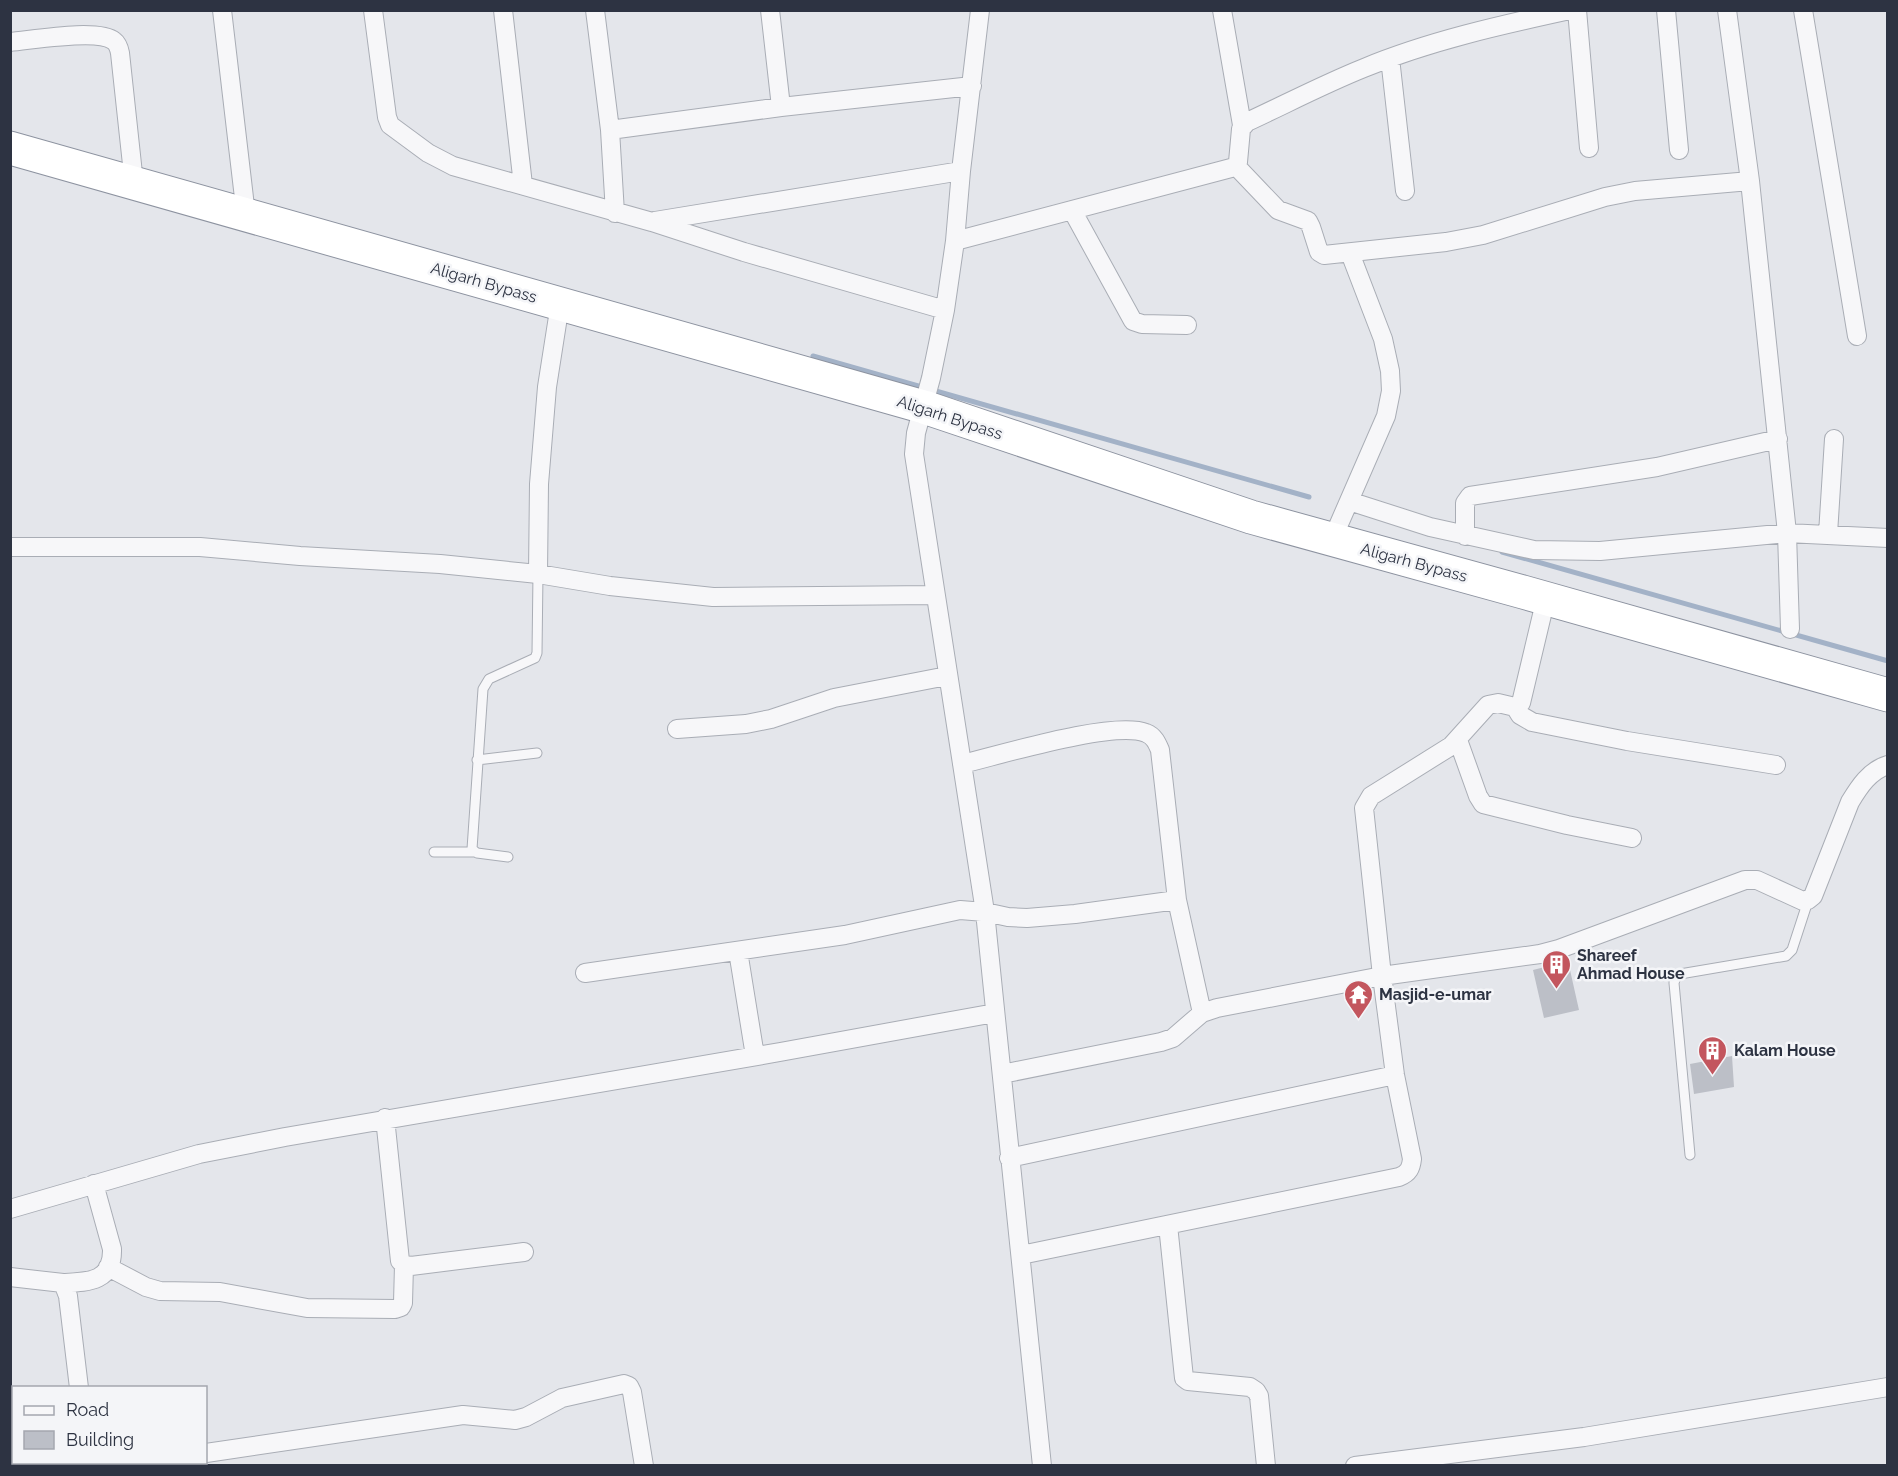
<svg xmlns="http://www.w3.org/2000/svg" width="1898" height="1476" font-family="Raleway,sans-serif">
<rect width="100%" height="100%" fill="#e4e6eb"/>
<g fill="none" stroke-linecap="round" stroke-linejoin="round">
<path stroke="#a3b2c7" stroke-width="5" d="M813,356L1309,497
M1502,552L1888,661"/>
</g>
<path fill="#bcbfc7" d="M1568,961L1579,1010L1544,1018L1533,970Z
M1732,1056L1734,1087L1694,1094L1690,1064Z"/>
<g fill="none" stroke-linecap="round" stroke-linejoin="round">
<defs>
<path id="lane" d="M477,760L537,753
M434,852H473
M508,857L477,853L472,849L483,689L489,679L535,658L537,653L538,574
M1690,1155L1674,983L1676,977L1680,974L1786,956L1792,950L1808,901"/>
<path id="street" d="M222,10L246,215
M373,10L387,117L390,125L428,153L453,166L652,222L744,252L945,310
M503,10L523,185
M595,10L610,130L615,213
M770,10L781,107
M980,10L961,171L955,241L945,310L931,378L916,433L914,454L985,912L1042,1466
M1222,10L1242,125
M1577,10L1589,148
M1666,10L1679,150
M1727,10L1750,181
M1803,10L1857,336
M10,42C33,40 98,28 114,41C118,44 119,48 120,53L134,183
M1390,58L1405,191
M610,130L781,107L972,86
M1236,166L1278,210L1308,221L1311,227L1319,252L1324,255L1446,242L1483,235L1605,197L1635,191L1750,181L1787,533L1790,629
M1072,210L1133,321L1142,324L1187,325
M655,221L961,171
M955,241L1231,168L1236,166L1238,162L1241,129L1247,122C1286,104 1324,84 1364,68C1429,41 1501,25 1570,10
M1349,501L1430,527L1534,550L1600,551L1787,533L1888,538
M1828,534L1834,439
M1465,536V503L1470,496L1657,467L1778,439
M1332,540L1386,416L1391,391L1390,371L1383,339L1350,253
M10,547H200L300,556L440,564L538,574L610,586L713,597L935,595
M538,574L539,484L547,387L560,304
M1515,707L1520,715L1532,722L1627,741L1776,765
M677,729L746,724L771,719L834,698L947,676
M1458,740L1478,796L1483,804L1567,825L1632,838
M962,764C1000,755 1114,720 1146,733C1154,736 1157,743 1160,750L1177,900L1202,1013
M738,951L755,1056
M585,973L845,935L960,910L985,912L1008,917L1027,918L1075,914L1177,900
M1002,1074L1161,1042L1173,1038L1202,1013L1217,1008L1382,976L1540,954L1559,949L1745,880H1757L1803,901L1808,900L1813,896L1850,802C1859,787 1870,770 1888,765
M385,1118L400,1261L404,1265L411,1266L524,1252
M1009,1158L1395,1075
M10,1209L199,1154L285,1137L780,1052L995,1013
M1168,1225L1184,1378L1188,1381L1250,1387L1256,1391L1259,1396L1266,1466
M1021,1255L1399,1177C1409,1173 1411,1168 1412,1159L1395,1075L1382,976L1364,808L1371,796L1451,746L1488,705L1498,703L1515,707L1521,703L1546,598
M108,1267L146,1287L160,1291L220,1292L307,1308L395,1309L401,1307L403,1303L404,1265
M10,1277L63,1283L68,1296L79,1388
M63,1283C88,1282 113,1282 112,1249L94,1184
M10,1422H14
M206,1453L463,1415L515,1420L526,1417L562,1398L624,1384L629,1386L632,1392L644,1466
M98,1462L99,1466
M1355,1466L1584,1437L1888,1387"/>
<path id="highway" d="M10,148L924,407L1251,517L1523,592L1888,695"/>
</defs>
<use href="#lane" stroke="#a9adb5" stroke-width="11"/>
<use href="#street" stroke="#a9adb5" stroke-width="20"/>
<use href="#highway" stroke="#8d93a0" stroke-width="35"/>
<use href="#lane" stroke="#f7f7f9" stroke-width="9"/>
<use href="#street" stroke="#f7f7f9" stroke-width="18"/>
<use href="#highway" stroke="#fff" stroke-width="33"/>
</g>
<defs>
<symbol id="building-pin" viewBox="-11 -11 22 30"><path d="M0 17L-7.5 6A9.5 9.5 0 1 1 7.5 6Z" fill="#c3565e" stroke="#f4f5f8"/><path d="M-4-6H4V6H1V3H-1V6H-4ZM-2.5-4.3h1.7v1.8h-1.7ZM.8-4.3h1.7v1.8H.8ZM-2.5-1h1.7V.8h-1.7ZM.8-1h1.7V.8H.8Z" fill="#fff"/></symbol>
<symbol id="temple-pin" viewBox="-11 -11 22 30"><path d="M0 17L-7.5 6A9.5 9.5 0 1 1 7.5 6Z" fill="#c3565e" stroke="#f4f5f8"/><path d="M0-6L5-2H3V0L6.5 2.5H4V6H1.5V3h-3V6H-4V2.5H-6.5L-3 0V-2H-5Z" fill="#fff"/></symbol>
</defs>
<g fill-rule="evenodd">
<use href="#building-pin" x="1540" y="948" width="33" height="45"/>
<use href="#temple-pin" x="1342" y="978" width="33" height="45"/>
<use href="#building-pin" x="1696" y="1034" width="33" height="45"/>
</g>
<g text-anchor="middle" stroke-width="5" stroke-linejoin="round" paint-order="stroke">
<g font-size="16" fill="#2d3342" stroke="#f4f5f8">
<text transform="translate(484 282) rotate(16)" y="6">Aligarh Bypass</text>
<text transform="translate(950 417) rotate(18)" y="6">Aligarh Bypass</text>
<text transform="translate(1414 562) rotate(15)" y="6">Aligarh Bypass</text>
</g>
<g font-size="16" font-weight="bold" fill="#2d3342" stroke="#f4f5f8" text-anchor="start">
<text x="1577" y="961">Shareef<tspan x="1577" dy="18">Ahmad House</tspan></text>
<text x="1379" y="1000">Masjid-e-umar</text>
<text x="1734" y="1056">Kalam House</text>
</g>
</g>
<rect width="1898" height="1476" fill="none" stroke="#2d3342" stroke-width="24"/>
<rect x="12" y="1386" width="195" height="78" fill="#f4f5f8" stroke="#a4a7af" stroke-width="1.5"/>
<rect x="24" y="1406" width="30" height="9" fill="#f7f7f9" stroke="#a4a7af" stroke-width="1.5"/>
<text x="66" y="1416" font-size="18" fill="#2d3342">Road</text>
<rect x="24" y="1431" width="30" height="18" fill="#bcbfc7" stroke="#a4a7af" stroke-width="1.5"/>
<text x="66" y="1446" font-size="18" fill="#2d3342">Building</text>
</svg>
